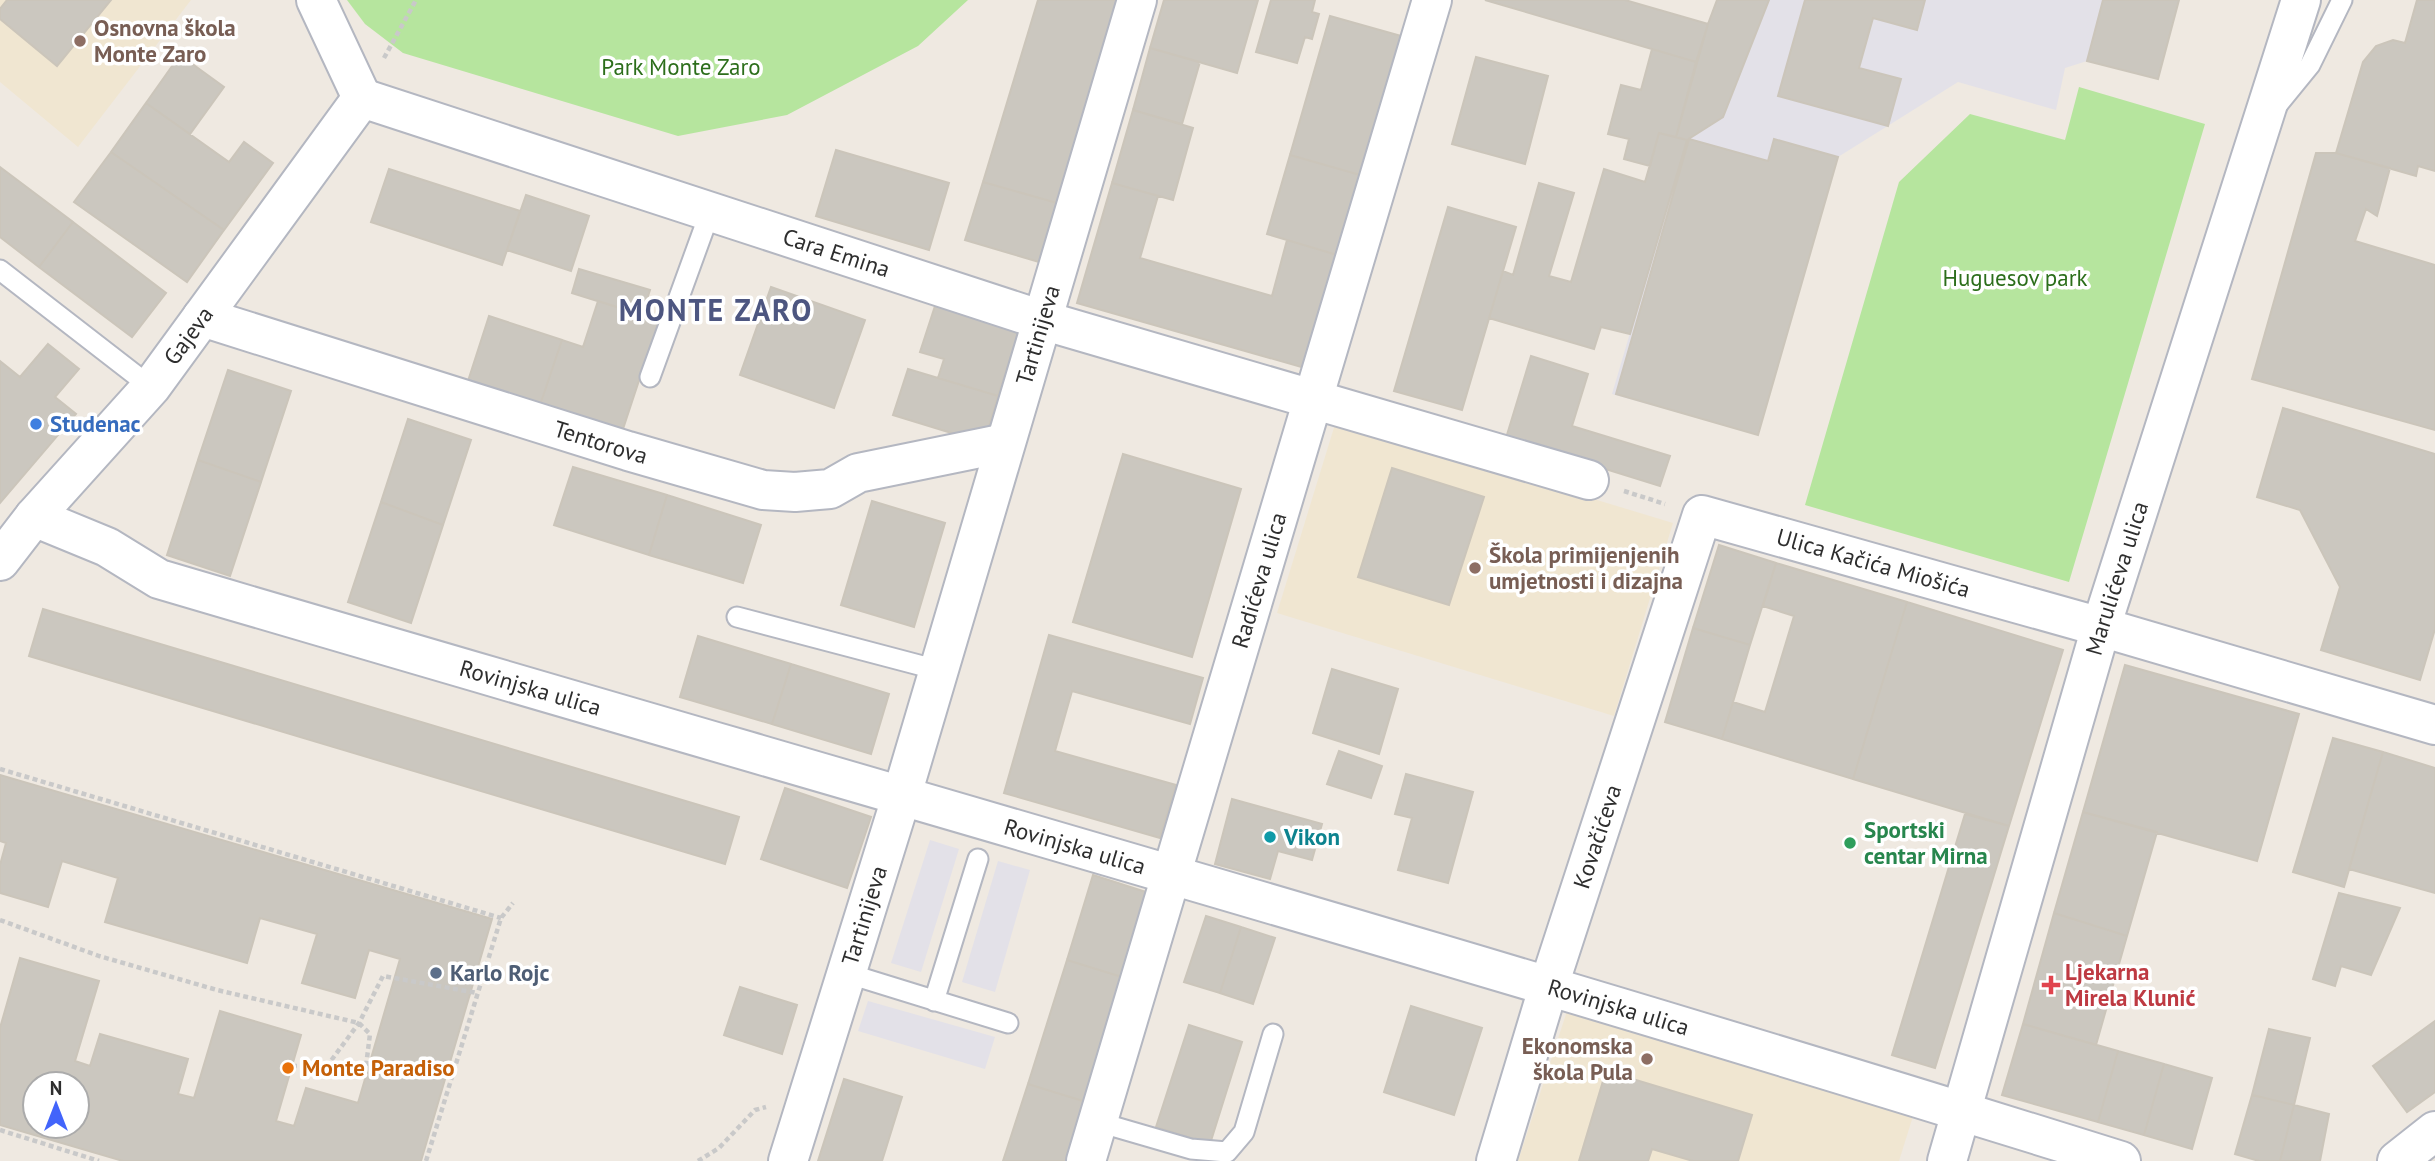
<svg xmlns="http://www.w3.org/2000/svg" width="2435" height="1161" font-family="'PT Sans',sans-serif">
<rect width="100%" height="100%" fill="#efe9e1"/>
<path fill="#e3e1e8" d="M1717,0H2103L2087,61L2065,68L2056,110L1958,82L1838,157L1758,435L1612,394L1687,140L1676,137L1708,24Z
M930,840L959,849L921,972L891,963Z
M998,861L1030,870L995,992L962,982Z
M868,1001L995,1037L985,1069L858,1031Z"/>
<path fill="#f0e6d1" d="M0,0H191L78,147L0,82Z
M1336,421L1673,523L1614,716L1277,613Z
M1569,1005L1914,1113L1899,1161H1518Z"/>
<path fill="#b6e59e" d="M347,0H968L918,46L787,115L678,136L403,53L365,24Z
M2079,87L2205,124L2069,582L1805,505L1899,182L1970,114L2065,140Z"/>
<path fill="#cbc7bf" stroke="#cbc5ba" stroke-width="2" fill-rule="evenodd" d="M7,0H111L57,66L0,19V9Z
M1038,0H1119L1057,203L983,182Z
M1164,0H1258L1237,73L1150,48Z
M1271,0H1315L1312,12L1319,14L1312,39L1305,37L1297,63L1256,52Z
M1485,0H1625L1708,24L1696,62Z
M1717,0H1769L1723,117L1687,140L1676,137L1708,24Z
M1805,0H1925L1917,30L1873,18L1859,68L1901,79L1888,126L1778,96Z
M2103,0H2179L2158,79L2087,61Z
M2417,0H2435V171L2418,166L2416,176L2336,153L2363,62L2376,46L2393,40L2405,43Z
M1330,16L1401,36L1360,175L1290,155Z
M1150,48L1200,62L1182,124L1133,110Z
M1652,49L1696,62L1676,137L1659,133L1650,166L1624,159L1629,139L1608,134L1621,85L1641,90Z
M180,55L224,87L190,134L146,103Z
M1476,57L1548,76L1525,164L1452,144Z
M146,103L229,162L244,142L273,163L224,230L111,152Z
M1133,110L1193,128L1173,200L1112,183Z
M1659,133L1687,140L1630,334L1601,327L1594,349L1489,318L1503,271L1513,275L1539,183L1574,193L1549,276L1571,282L1604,169L1645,182Z
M1689,139L1768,161L1774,139L1838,157L1758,435L1616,394Z
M836,150L949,183L929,250L816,216Z
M111,152L224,230L187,282L74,202Z
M2316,153H2336L2390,168L2377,216L2366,209L2355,241L2435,265V430L2252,379Z
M1290,155L1360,175L1337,255L1267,234Z
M0,167L73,222L39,267L0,237Z
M389,169L520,211L502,265L371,222Z
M983,182L1057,203L1039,262L965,240Z
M1112,183L1158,196L1140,258L1272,296L1287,240L1337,255L1305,368L1077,303Z
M526,195L589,216L571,271L507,250Z
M1448,207L1516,227L1462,410L1394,391Z
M73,222L166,293L132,337L39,267Z
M579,269L650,290L642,315L572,293Z
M771,287L865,320L834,408L740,375Z
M598,301L659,320L622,432L540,405L562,340L583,347Z
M935,306L1019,331L998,396L938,378L944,359L920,352Z
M489,316L562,340L540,405L468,381Z
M48,344L79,369L55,397L76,414L0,503V361L20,377Z
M1531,356L1588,374L1572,426L1670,456L1660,486L1506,438Z
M908,369L998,396L984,443L893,415Z
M228,370L291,391L261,482L198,460Z
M2283,408L2435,454V629L2420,680L2321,650L2340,587L2300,510L2257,497Z
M408,419L471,440L443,525L381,502Z
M1123,454L1241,489L1192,657L1073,622Z
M198,460L261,482L230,576L167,555Z
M573,467L667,495L649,555L554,525Z
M1392,468L1484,497L1449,605L1358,577Z
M667,495L761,525L743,583L649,555Z
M872,501L945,523L914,627L841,605Z
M381,502L443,525L411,623L348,602Z
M1719,545L1776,563L1750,645L1693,628Z
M1776,563L1907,602L1853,779L1722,739L1733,702L1765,712L1794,616L1763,606Z
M1907,602L2063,650L2009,826L1853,779Z
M43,609L739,817L725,864L29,656Z
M1693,628L1750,645L1722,739L1665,722Z
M1049,635L1203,678L1190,724L1072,691L1055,751L1176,785L1160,838L1004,793Z
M698,636L791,664L772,724L680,697Z
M791,664L889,694L871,754L772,724Z
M2125,665L2299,714L2257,861L2083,812Z
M1332,669L1398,689L1379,754L1313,733Z
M2333,738L2383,752L2344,887L2293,872Z
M1339,751L1382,766L1371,798L1327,784Z
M2383,752L2435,768V893L2349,869Z
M1406,774L1473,792L1448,883L1398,870L1412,818L1395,814Z
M0,775L492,919L421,1161H123L0,1125V1028L20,958L99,981L75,1061L90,1066L100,1034L188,1059L178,1094L194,1098L220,1011L301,1035L276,1121L294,1126L306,1088L358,1103L400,959L369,950L355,998L302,983L317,934L260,918L247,963L105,922L118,878L62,861L48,907L0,893V865L6,843L0,841ZM35,1084H77V1126H35Z
M785,788L871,817L847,888L761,859Z
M1232,799L1322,824L1312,860L1278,851L1270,879L1215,864Z
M2083,812L2157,832L2127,936L2054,913Z
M1965,814L2009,826L1935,1068L1892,1055Z
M1093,875L1152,894L1125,978L1067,960Z
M2339,893L2400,908L2371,975L2341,966L2335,986L2313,979Z
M2054,913L2127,936L2096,1045L2023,1024Z
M1206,916L1241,927L1220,993L1184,982Z
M1241,927L1275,938L1253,1004L1220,993Z
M1067,960L1125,978L1086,1102L1028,1084Z
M740,987L797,1005L782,1054L724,1035Z
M1411,1006L1482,1028L1454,1115L1384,1092Z
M2435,1021V1092L2407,1112L2373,1066Z
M2023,1024L2118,1051L2098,1122L2002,1095Z
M1189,1025L1242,1042L1210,1144L1156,1127Z
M2269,1029L2310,1038L2294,1105L2252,1095Z
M2118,1051L2164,1064L2144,1135L2098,1122Z
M2164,1064L2212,1078L2192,1149L2144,1135Z
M1606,1071L1752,1115L1738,1161H1693L1652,1149L1648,1161H1579Z
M844,1079L902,1097L882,1161H818Z
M1028,1084L1086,1102L1068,1161H1003Z
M2252,1095L2294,1105L2280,1161H2259L2235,1154Z
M2294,1105L2329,1114L2320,1161H2280Z"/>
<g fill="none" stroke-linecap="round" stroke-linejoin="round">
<defs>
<path id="service" d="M2279,103L2310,65L2342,0
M0,270L151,387
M650,377L710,212
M737,617L938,670
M846,973L1008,1023
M934,1001L978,859
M1098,1122L1191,1149L1227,1152L1244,1132L1273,1034"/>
<g id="minor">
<path d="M316,0L362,98"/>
<path id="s1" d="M362,98L1042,320L1589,480"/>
<path id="s2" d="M202,317L628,451L763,490L795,492L830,489L858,473L1005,443"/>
<path id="s3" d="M34,517L107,547L159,579C813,772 1470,957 2121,1161"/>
<path id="s4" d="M0,561L34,517L151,387L362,98"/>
<path id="s5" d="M788,1161L901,798L1137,0"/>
<path id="s6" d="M1496,1161L1549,985L1702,515L2101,627"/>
</g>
<g id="secondary">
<path d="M2101,627L2435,725"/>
<path id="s7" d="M1086,1161L1432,0"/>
<path id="s8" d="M1947,1161L2101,627L2301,0"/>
<path d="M2397,1161L2435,1131"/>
</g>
</defs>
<use href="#service" stroke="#b4b7c1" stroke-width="23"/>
<use href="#minor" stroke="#b4b7c1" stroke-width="42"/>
<use href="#secondary" stroke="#b4b7c1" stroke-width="42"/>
<path stroke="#c9c9c9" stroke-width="4.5" stroke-dasharray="5 3.5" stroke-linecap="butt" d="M384,58L416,0
M1624,491L1665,504
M0,769L501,918
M0,920L99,956L217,990L359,1023L370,1034L366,1066
M292,1066H327L359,1023L383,976L477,993
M0,1130L99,1161
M426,1161L501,918L513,903
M698,1161L719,1148L755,1110L766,1107"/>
<use href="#service" stroke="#fff" stroke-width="19"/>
<use href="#minor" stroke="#fff" stroke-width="38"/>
<use href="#secondary" stroke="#fff" stroke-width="38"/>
</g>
<g fill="#8d6e63" stroke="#fff" stroke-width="2.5">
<circle cx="80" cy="41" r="7"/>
<circle cx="1475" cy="568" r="7"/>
<circle cx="1647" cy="1059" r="7"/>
</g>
<circle fill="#3f7fe0" stroke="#fff" stroke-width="2.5" cx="36" cy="424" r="7"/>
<circle fill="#0f9aa8" stroke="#fff" stroke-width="2.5" cx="1270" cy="837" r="7"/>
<circle fill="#2e9e5b" stroke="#fff" stroke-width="2.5" cx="1850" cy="843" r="7"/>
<circle fill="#5c6f8a" stroke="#fff" stroke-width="2.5" cx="436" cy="973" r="7"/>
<path fill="#e0444e" stroke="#fff" stroke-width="2.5" d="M2047.5 974.5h7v7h7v7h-7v7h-7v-7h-7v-7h7z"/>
<circle fill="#e8710a" stroke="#fff" stroke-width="2.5" cx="288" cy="1068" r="7"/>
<g text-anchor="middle" stroke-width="7" stroke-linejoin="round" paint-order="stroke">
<g font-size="23" font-weight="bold" fill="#785e54" stroke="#fff" text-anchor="start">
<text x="94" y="36">Osnovna škola<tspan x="94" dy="26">Monte Zaro</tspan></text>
<text x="1489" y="563">Škola primijenjenih<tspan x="1489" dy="26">umjetnosti i dizajna</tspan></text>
<text x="1633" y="1054" text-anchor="end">Ekonomska<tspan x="1633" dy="26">škola Pula</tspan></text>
</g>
<g font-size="23" fill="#2c6e1b" stroke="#fff">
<text x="681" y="75">Park Monte Zaro</text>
<text x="2015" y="286">Huguesov park</text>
</g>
<g font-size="23" fill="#2e2e2e" stroke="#fff">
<text dy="8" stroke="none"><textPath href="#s1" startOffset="499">Cara Emina</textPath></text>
<text dy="8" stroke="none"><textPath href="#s5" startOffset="863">Tartinijeva</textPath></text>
<text dy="8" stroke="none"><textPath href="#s4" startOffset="294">Gajeva</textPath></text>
<text dy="8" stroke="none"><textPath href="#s2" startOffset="418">Tentorova</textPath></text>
<text dy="8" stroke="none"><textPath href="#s6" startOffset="856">Ulica Kačića Miošića</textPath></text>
<text dy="8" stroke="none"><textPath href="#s8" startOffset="607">Marulićeva ulica</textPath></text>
<text dy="8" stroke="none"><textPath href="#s7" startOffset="606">Radićeva ulica</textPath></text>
<text dy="8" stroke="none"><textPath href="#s3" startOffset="527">Rovinjska ulica</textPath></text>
<text dy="8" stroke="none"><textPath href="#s6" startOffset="340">Kovačićeva</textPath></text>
<text dy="8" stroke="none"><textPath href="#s3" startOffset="1094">Rovinjska ulica</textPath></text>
<text dy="8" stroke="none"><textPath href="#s5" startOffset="257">Tartinijeva</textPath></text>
<text dy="8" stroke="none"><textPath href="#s3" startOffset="1661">Rovinjska ulica</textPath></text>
</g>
<g font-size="23" font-weight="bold" fill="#366cbe" stroke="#fff" text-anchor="start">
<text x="50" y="432">Studenac</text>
</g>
<g font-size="23" font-weight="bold" fill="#27864d" stroke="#fff" text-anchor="start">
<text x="1864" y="838">Sportski<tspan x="1864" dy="26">centar Mirna</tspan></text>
</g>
<g font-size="23" font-weight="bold" fill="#0d838f" stroke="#fff" text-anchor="start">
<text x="1284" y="845">Vikon</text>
</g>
<g font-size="23" font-weight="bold" fill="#be3a42" stroke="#fff" text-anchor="start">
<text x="2065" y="980">Ljekarna<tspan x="2065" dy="26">Mirela Klunić</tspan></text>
</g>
<g font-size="23" font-weight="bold" fill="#4e5e75" stroke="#fff" text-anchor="start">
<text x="450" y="981">Karlo Rojc</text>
</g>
<g font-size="23" font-weight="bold" fill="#c56008" stroke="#fff" text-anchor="start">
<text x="302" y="1076">Monte Paradiso</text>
</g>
<g font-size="30" font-weight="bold" letter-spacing="2" fill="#4d5680" stroke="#fff">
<text x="716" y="321">MONTE ZARO</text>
</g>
</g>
<g transform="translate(56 1105)"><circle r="33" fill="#ffffff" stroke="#ababab" stroke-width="2"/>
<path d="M0-5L12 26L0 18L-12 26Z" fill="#4264fb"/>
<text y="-10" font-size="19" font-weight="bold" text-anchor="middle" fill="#2e2e2e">N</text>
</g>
</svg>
